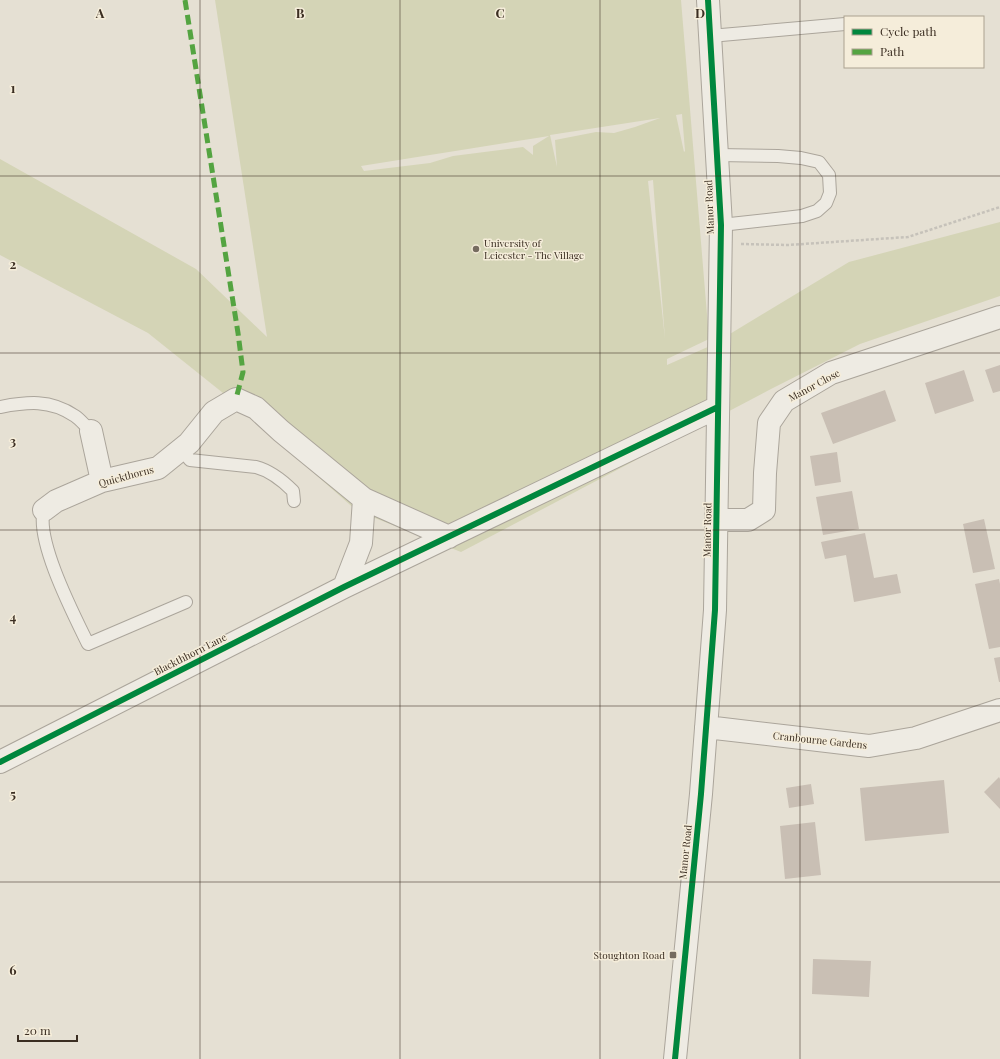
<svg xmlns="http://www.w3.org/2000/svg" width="1000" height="1059" font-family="'Playfair Display',serif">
<rect width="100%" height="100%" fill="#e5e0d3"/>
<path fill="#d4d4b6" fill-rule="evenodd" d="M215,0H681L709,339L667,359V365L710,346L849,262L1000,222V296L860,344L771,389L461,552L357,511L223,393L148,333L0,255V159L196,269L267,337ZM682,114L685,151L684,152L676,115ZM660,118L635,127L614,133L596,132L555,140L557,167L550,135ZM549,136L533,146V155L523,147L453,156L430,163L364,171L361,166ZM653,180L665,339L648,181Z"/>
<path fill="#c9bfb4" d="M1000,365V391L993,393L985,370Z
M964,370L974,401L935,414L925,383Z
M885,390L896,421L833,444L821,413Z
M837,452L841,482L815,486L810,456Z
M852,491L859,529L823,535L816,497Z
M984,519L995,569L973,573L963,524Z
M865,533L874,578L897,574L901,593L854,602L846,555L825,559L821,542Z
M999,579L1000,584V647L989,649L975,584Z
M1000,657V682H999L994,658Z
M999,777L1000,779V809L984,792Z
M944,780L949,833L865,841L860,788Z
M811,784L814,804L789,808L786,788Z
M815,822L821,875L785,879L780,826Z
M813,959L871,961L869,997L812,994Z"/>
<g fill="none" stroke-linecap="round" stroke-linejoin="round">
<defs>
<path id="lane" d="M710,36L845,24
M717,155L778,156L801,158L819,162L829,175L830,193L826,203L817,211L802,216L721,225
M0,407C27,402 50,399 75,416C81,420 85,426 91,431
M181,449L190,460L256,467C271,471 282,480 293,491L294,501
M44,510C35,540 74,615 88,644L186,602"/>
<path id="street" d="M91,431L102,481
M44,510L56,501L102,481L158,468L189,443L214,412L236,399L256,408L281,431L364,499L449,537
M717,520H748L764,510L765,473L769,423L784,401L831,373L1000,317
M344,587L361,543L364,499
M706,727L869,746L916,738L1000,710
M0,762L344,587L718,407
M675,1059L701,794L715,610L721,225L708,0"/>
</defs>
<use href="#lane" stroke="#aba59b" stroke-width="14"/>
<use href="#street" stroke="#aba59b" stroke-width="24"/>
<path stroke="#c6c2ba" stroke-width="2.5" stroke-dasharray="3 2" stroke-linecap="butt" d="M741,244L788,245L908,237L1000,207"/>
<use href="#lane" stroke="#eeebe3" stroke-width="12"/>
<use href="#street" stroke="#eeebe3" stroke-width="22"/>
<path stroke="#54a441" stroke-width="5" stroke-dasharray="10 5" stroke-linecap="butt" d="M185,0L238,333L243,372L236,399"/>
<defs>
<path id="cycleway" d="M0,762L344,587L718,407
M675,1059L701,794L715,610L721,225L708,0"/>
</defs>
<use href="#cycleway" stroke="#f5edda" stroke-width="8"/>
<use href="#cycleway" stroke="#00873e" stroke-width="6"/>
</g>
<path fill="none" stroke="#3b2e22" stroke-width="1" stroke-opacity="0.55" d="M200,0V1059M400,0V1059M600,0V1059M800,0V1059M0,176H1000M0,353H1000M0,530H1000M0,706H1000M0,882H1000"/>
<g fill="#766c60" stroke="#f5edda" stroke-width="1.5">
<circle cx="476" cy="249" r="4"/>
<rect x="669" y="951" width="8" height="8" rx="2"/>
</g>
<g text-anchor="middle" stroke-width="3" stroke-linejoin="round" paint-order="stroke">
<g font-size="10" fill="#3b2e22" stroke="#f5edda">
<text transform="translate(709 207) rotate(-92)" y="4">Manor Road</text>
<text transform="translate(814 385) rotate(-28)" y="4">Manor Close</text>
<text transform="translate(126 476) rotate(-15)" y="4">Quickthorns</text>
<text transform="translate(707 530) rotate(-89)" y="4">Manor Road</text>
<text transform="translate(190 654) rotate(-27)" y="4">Blackthhorn Lane</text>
<text transform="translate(820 740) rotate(6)" y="4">Cranbourne Gardens</text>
<text transform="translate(685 852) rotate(-84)" y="4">Manor Road</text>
</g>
<g font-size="10" fill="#3b2e22" stroke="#f5edda" text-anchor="start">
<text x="484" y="247">University of<tspan x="484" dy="12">Leicester - The Village</tspan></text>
<text x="665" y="959" text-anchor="end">Stoughton Road</text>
</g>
</g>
<g font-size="13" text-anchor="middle" font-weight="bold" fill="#3b2e22" stroke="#f5edda" stroke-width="3" stroke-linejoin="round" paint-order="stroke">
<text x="100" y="18">A</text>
<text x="300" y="18">B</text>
<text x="500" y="18">C</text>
<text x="700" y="18">D</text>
<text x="13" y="93">1</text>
<text x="13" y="269">2</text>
<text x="13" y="446">3</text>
<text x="13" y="622">4</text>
<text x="13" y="799">5</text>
<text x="13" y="975">6</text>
</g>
<rect x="844" y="16" width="140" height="52" fill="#f5edda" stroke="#aba190"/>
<rect x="852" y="29" width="20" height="6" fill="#00873e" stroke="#aba190"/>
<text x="880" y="36" font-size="12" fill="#3b2e22">Cycle path</text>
<rect x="852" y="49" width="20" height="6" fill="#54a441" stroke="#aba190"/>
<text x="880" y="56" font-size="12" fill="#3b2e22">Path</text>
<path d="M18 1035v6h59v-6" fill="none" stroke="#3b2e22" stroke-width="2"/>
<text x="24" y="1035" font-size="12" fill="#3b2e22" stroke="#f5edda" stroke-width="3" paint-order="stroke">20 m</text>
</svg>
